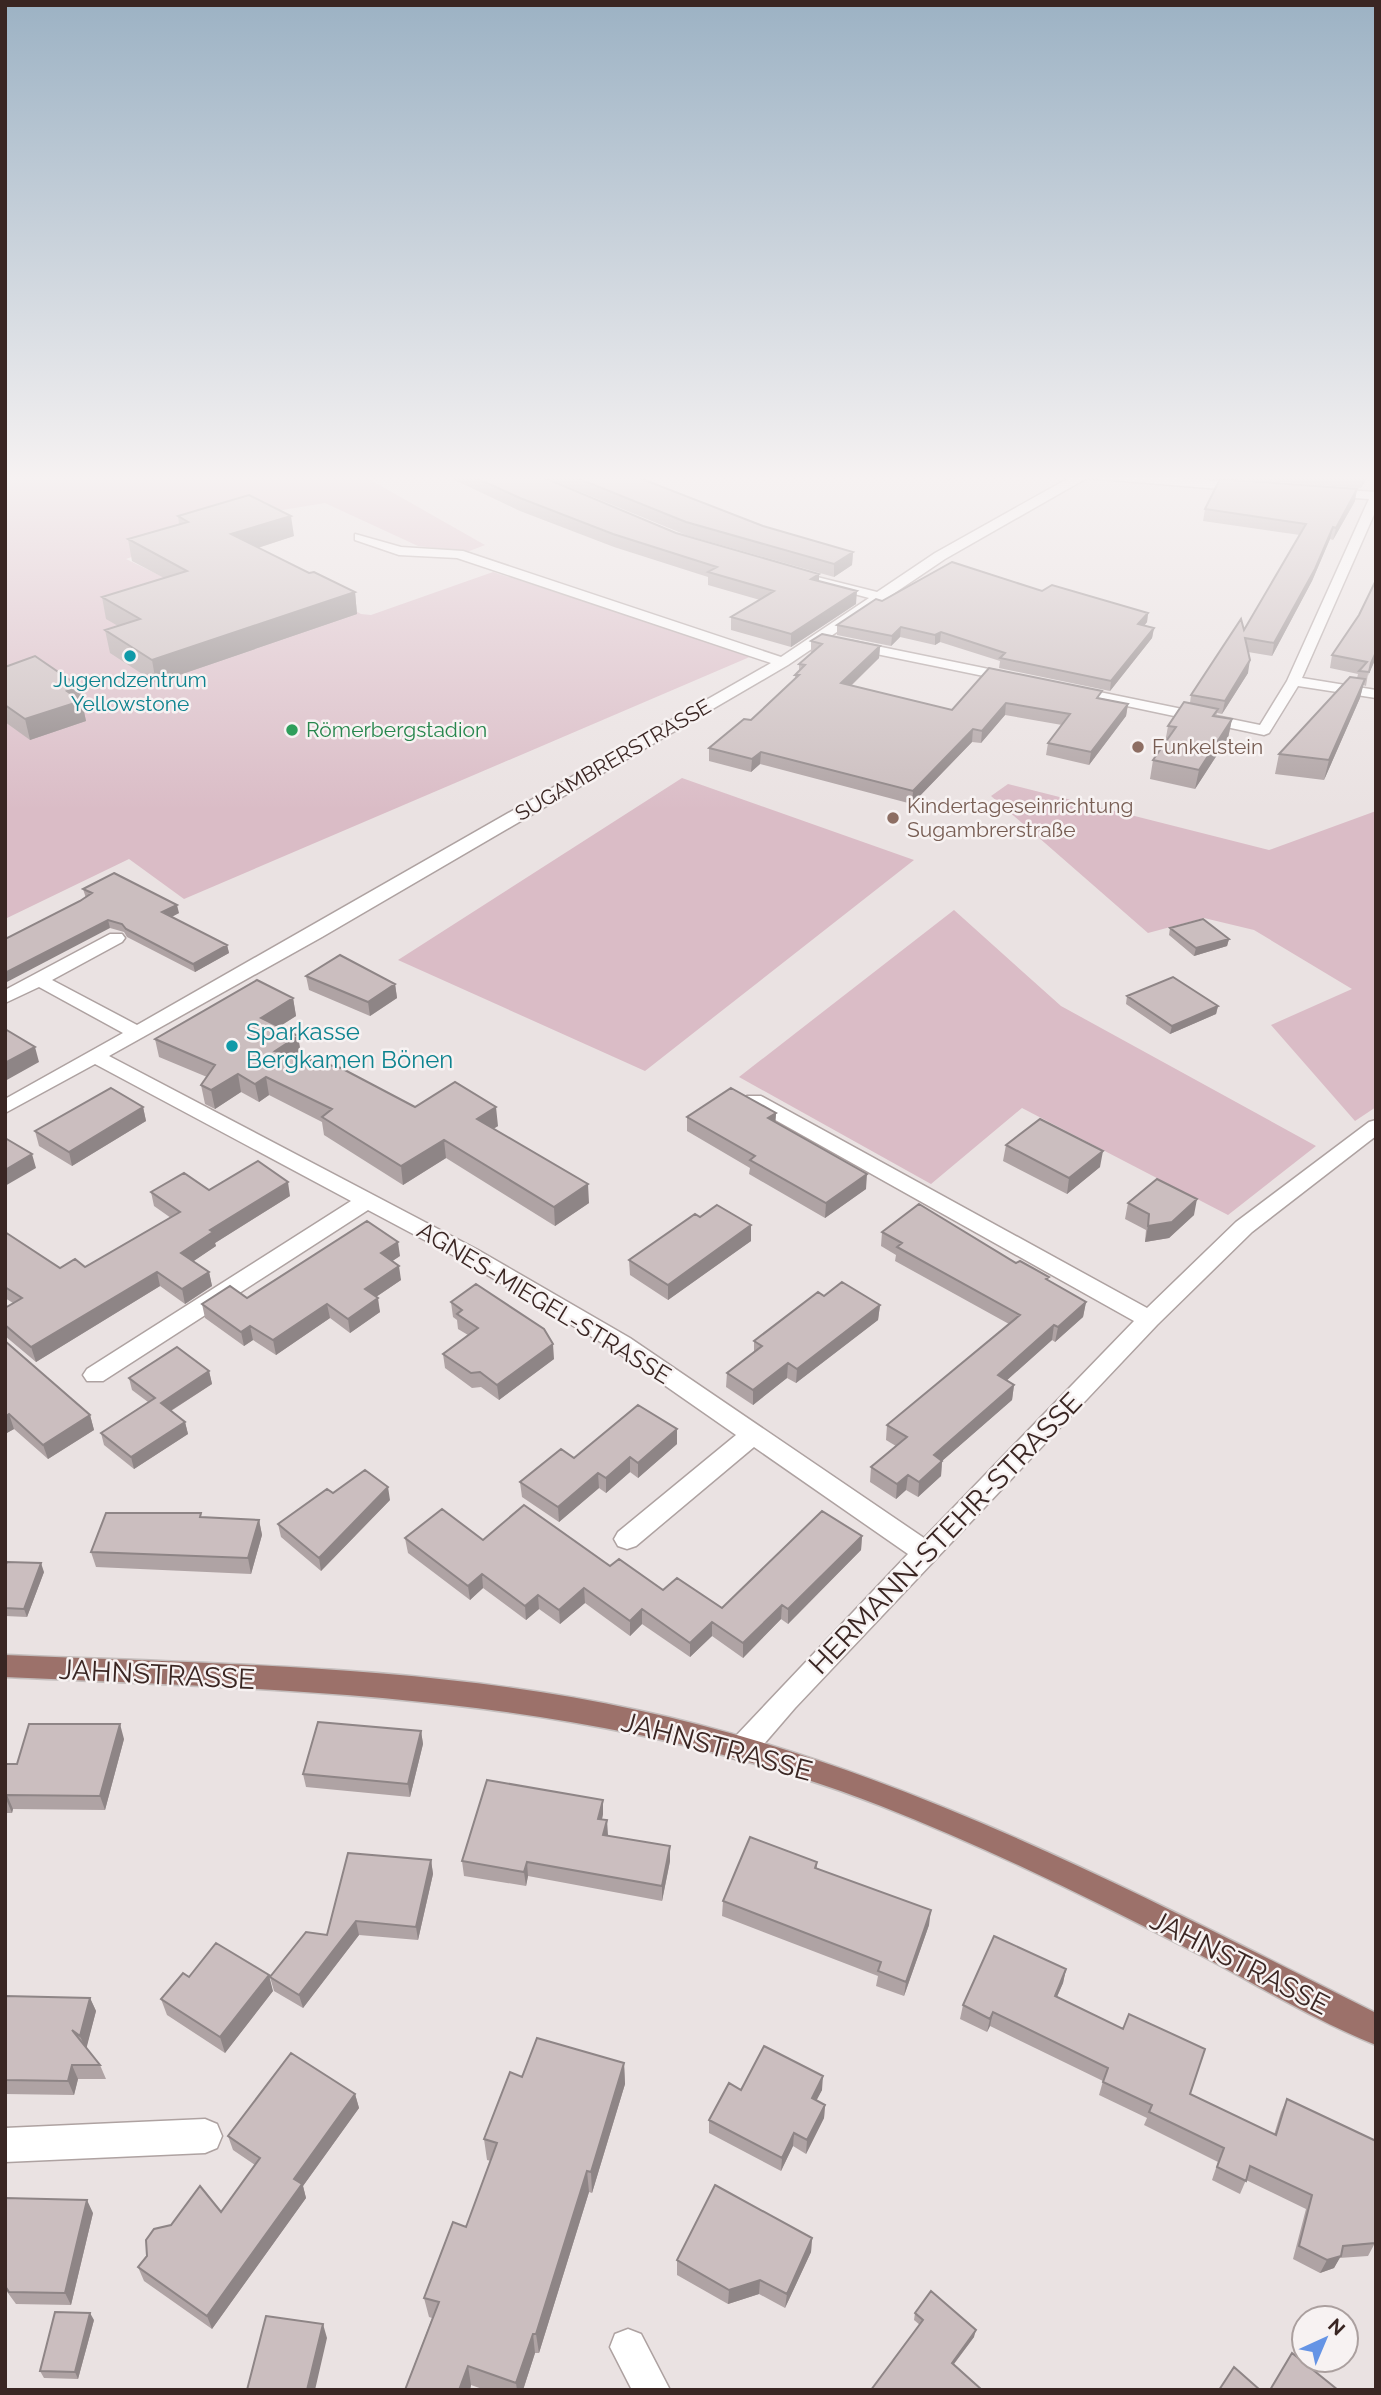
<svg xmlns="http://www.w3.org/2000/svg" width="1381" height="2395" font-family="Raleway,sans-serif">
<rect width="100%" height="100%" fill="#eae2e2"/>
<path fill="#dabcc6" d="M5,474H360L485,545L467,552L418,546L325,503L252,515L126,559L163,577L322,593L361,614L371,615L493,572L752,656L184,899L129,859L5,919Z
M682,778L914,860L645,1071L398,960Z
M1008,784L1269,850L1376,811V1107L1355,1121L1271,1025L1352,989L1254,930L1204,918L1148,933L991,796Z
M954,910L1061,1006L1316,1146L1228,1215L1022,1108L931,1184L739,1077Z"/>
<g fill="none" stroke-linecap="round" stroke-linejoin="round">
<defs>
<path id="minor" d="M1076,474H1129L1244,483L1250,487L1244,491L1087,478L945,559L788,665L322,937L109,1056L478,1250L630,1338L924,1538L1134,1321L747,1104L744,1100L747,1096H761L1147,1308L1236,1222L1369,1122L1376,1120V1136L1252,1232L1157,1325L795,1708L752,1758L742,1761L732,1758L728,1749L732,1740L908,1554L754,1447L636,1546L627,1549L618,1546L614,1539L618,1532L736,1435L614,1350L462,1260L368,1210L103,1381H87L83,1375L87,1369L351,1201L95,1064L5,1113V1099L123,1033L39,987L5,1003V990L110,934H122L125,938L122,942L52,980L137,1025L771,663L457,558L399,555L355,540V534L401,547L463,551L781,657L869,598L789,576V570L877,592L935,553Z
M1329,489L1376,492V510L1302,678L1376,690V698L1298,686L1269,733L1264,735L1070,694V688L1075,687L1260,725L1287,681L1369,499L1325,496V490Z
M852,641L1013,674L1020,678L1013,682L847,648L845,645Z
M205,2119L217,2124L222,2136L217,2148L205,2153L5,2162V2128Z
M628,2329L641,2334L670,2390H632L610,2347L615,2334Z"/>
<path id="major" d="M5,1655C216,1664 430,1665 637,1710C901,1767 1137,1893 1376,2013V2045C1316,2021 1259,1986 1202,1956C1097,1902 991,1849 881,1806C592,1694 309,1691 5,1677Z"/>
</defs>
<use href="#minor" stroke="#aea2a1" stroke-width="3"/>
<use href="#major" stroke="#c4bebd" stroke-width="3"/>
<use href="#minor" fill="#fff" fill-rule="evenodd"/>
<use href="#major" fill="#9c716a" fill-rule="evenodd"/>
</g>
<path fill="#afa3a4" d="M442,474H535L676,533L819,581L856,604L791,647L731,630V617L760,600L708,585V577L614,547L520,511Z
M537,474H629L763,526L853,552L852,565L834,577L686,535Z
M926,474H961L949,480Z
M1210,474H1369L1361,488L1224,478V476Z
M1355,501L1333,540L1330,539L1312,581L1272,656L1248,652V673L1222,714L1217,713L1216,716L1232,719L1228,738L1195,789L1150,779L1153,760L1165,743L1168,726L1190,703L1191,695L1244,630L1300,535L1203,521L1205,509Z
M178,516L294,536L258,548L309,573L355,592L357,614L156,683L110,653L105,630L118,626L106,619L102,597L164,578L132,561L128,539L179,524Z
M1042,591L1148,613L1147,622L1144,626L1154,628L1152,638L1110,691L999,668L1000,661L940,642L935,645L900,637L891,646L837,635V625L882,601Z
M811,641L880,646L879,658L851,686L952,710L989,668L1101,698L1128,704L1126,716L1089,765L1046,755L1048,743L1062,725L1005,715L981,743L972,742L912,804L760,764L751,772L709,761V748L751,720L795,678V675L799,671V664L811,653Z
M1332,655L1376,658L1368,674L1366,686L1363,685L1360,698L1324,780L1275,774L1279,754L1357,678L1358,674L1330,668Z
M5,667L84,706L83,707L86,721L30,740L5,722Z
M83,889L179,913L171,917L227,945L229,953L195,972L127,937L124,932L110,928L80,901L86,898Z
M1170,928L1229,939L1227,946L1194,956L1169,935Z
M306,976L395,984L397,998L370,1016L309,990Z
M1127,996L1218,1006L1216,1014L1170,1034L1126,1004Z
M293,998L296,1016L279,1027L298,1036L301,1055L298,1057L415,1107L498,1126L493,1129L589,1203L555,1226L446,1158L403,1185L324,1135L322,1122L269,1095L259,1102L241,1092L215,1109L205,1104L201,1085L207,1077L159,1057L155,1039Z
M143,1107L146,1121L72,1166L39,1146L35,1131Z
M776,1113L775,1122L866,1189L825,1218L749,1174L750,1168L687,1131V1117Z
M1006,1145L1100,1167L1067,1194L1003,1161Z
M209,1190L290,1196L215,1243L216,1246L193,1261L209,1272L212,1286L185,1304L160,1286L36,1362L5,1336V1308L13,1303L5,1298V1232L60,1268L85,1267L171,1218L154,1206L151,1192Z
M1128,1203L1194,1215L1169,1238L1145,1242L1146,1230L1125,1219Z
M700,1217L751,1225V1241L668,1300L630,1275L629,1260Z
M882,1232L1016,1263L1086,1302L1083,1317L1055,1342L1052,1340L1007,1380L1014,1385L1012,1400L942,1461L941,1476L918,1497L906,1490L896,1499L870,1482L871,1467L896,1446L886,1440L887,1425L1009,1324L895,1261L896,1255L881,1246Z
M400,1256L392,1261L401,1280L376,1297L380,1312L350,1333L330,1318L276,1355L253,1340L244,1346L205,1318L202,1304L247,1298Z
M824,1296L880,1305L878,1320L796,1383L787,1378L753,1405L726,1387L727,1373L754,1352V1341Z
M451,1302L554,1359L499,1400L481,1387L472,1388L445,1368L443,1354L468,1335L458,1329L457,1320L453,1317Z
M5,1341L90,1415L94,1430L48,1459L14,1429L5,1434Z
M209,1371L212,1384L171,1411L185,1422L188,1434L134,1469L104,1445L101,1433L148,1402L132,1390L129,1378Z
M677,1444L638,1478L630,1472L606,1493L599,1488L559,1522L522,1497L520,1482L574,1458Z
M333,1493L390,1500L321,1571L281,1537L278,1524Z
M202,1517L259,1520L262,1535L251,1574L96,1567L91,1552Z
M862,1536L861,1550L788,1624L781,1619L743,1658L712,1636L690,1657L642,1624L630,1636L585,1603L560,1624L539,1609L526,1620L483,1588L470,1600L408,1553L405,1538L483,1540L610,1566L663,1590L722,1608Z
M5,1566L44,1572L27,1617L5,1616Z
M421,1731L423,1744L410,1797L306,1787L303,1774Z
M124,1739L105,1810L13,1809L12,1813H5V1764H17Z
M603,1800V1814L602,1819L607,1836L670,1846V1861L662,1901L528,1876L526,1886L464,1876L462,1861Z
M431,1860L433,1874L418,1940L359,1935L303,2008L274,1991L270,1977L327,1935Z
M817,1862V1868L929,1925L904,1996L876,1986L878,1976L722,1916L723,1901Z
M1066,1969L1063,1983L1057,1997L1190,2094L1274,2135L1281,2112L1287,2099L1376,2241L1368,2256L1339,2258L1334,2268L1320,2273L1293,2259L1306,2209L1246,2180L1240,2194L1212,2180L1218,2162L1144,2125L1147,2118L1099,2095L1103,2081L990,2026L987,2032L960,2019L963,2005Z
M189,1977L273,1991L225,2053L167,2015L161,1999Z
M5,1996L90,1998L96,2011L86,2048L100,2065L106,2079H78L74,2095L5,2094Z
M624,2063L625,2084L592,2193L589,2192L539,2353H535L523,2390H485L471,2385L470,2390H405L432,2318L429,2317L424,2298L466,2227L491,2161L487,2160L484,2139L522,2077Z
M741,2090H822L816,2100L825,2105L824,2118L806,2154L793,2146L781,2171L709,2133V2120Z
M355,2094L359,2108L303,2186L306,2198L212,2329L144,2281L138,2267L221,2212L255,2165L233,2150L228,2136Z
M5,2198L93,2213L71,2305L16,2304L5,2289Z
M812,2238L811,2252L785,2308L759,2294L728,2304L677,2275V2260Z
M915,2313L974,2337L954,2364L871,2390L920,2325L914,2320Z
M94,2320L78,2379L44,2378L40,2371Z"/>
<path fill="#8e8586" d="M950,474H961L949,480Z
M1365,474H1369L1361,488Z
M1357,489L1355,501L1333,540L1336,528Z
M291,516L294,536L235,555L231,534Z
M1333,527L1330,539L1312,581L1272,656L1274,643Z
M853,552L852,565L834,577V564Z
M819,574V586L811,579Z
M857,591L856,604L791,647V634Z
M355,592L357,614L156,683L152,660Z
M1148,613L1147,622L1137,634L1138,624Z
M901,627L900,637L891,646L892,636Z
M1154,628L1152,638L1110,691L1111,681Z
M941,632L940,642L935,645V635Z
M880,646L879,658L841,695V683Z
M1376,652V658L1368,676L1371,663Z
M1250,660L1248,673L1222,714L1225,701Z
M1365,679L1360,698L1324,780L1329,760Z
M80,687L84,706L83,707L86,721L30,740L25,719L67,691Z
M1006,703L1005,715L981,743L982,731Z
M1128,704L1126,716L1089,765L1091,752Z
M1232,719L1228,738L1195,789L1199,770Z
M973,729L972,742L912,804L913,791Z
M761,752L760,764L751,772L752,759Z
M177,905L179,913L164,921L162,912Z
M108,920L110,928L5,983V973Z
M1229,939L1227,946L1194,956L1196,948Z
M227,945L229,953L195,972L193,964Z
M395,984L397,998L370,1016L368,1002Z
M293,998L296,1016L264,1036L261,1018Z
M1218,1006L1216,1014L1170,1034L1172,1026Z
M298,1036L301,1055L278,1069L275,1051Z
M35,1047L39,1062L5,1081V1063Z
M238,1074L241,1092L215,1109L211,1090Z
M266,1077L269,1095L259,1102L255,1084Z
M143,1107L146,1121L72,1166L69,1152Z
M496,1107L498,1126L478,1138L477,1119Z
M776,1113L775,1128L768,1118Z
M444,1140L446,1158L403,1185L401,1166Z
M1103,1151L1100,1167L1067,1194L1069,1178Z
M32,1154L36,1168L5,1186V1170Z
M867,1174L866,1189L825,1218L826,1203Z
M288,1182L290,1196L215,1243L216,1246L185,1267L181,1253L210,1230Z
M588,1184L589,1203L555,1226L554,1207Z
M1197,1199L1194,1215L1169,1238L1145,1242L1148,1226Z
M751,1225V1241L668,1300V1285Z
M398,1242L400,1256L382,1268L381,1253Z
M399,1266L401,1280L367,1303L365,1289Z
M157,1272L160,1286L36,1362L31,1347Z
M209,1272L212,1286L185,1304L182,1289Z
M378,1298L380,1312L350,1333L348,1319Z
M1086,1302L1083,1317L1055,1342L1058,1327Z
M327,1304L330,1318L276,1355L273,1340Z
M880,1305L878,1320L796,1383L797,1369Z
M1054,1325L1052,1340L996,1390L998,1375Z
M250,1326L253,1340L244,1346L241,1332Z
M553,1344L554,1359L499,1400L497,1385Z
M788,1363L787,1378L753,1405V1390Z
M209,1371L212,1384L164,1415L161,1403Z
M1014,1385L1012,1400L942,1461L941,1476L918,1497L919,1482L934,1455Z
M9,1414L14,1429L5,1434V1417Z
M90,1415L94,1430L48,1459L43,1445Z
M185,1422L188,1434L134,1469L131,1457Z
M677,1429V1444L638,1478V1463Z
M630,1457V1472L606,1493V1478Z
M598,1473L599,1488L559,1522L558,1507Z
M908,1475L906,1490L896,1499L897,1484Z
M388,1487L390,1500L321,1571L319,1558Z
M259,1520L262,1535L251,1574L248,1558Z
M862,1536L861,1550L788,1624V1609Z
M41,1563L44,1572L27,1617L24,1609Z
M482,1574L483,1588L470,1600L468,1586Z
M584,1588L585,1603L560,1624L559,1610Z
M538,1595L539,1609L526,1620L525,1606Z
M782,1605L781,1619L743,1658V1643Z
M642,1609V1624L630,1636V1621Z
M712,1622V1636L690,1657V1643Z
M120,1724L124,1739L105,1810L100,1796Z
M421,1731L423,1744L410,1797L408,1784Z
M7,1795L13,1809L12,1813L6,1799Z
M603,1800V1814L599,1833L598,1819Z
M607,1820L608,1835L604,1849L603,1835Z
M670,1846V1861L662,1901V1886Z
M431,1860L433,1874L418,1940L416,1927Z
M527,1862L528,1876L526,1886L524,1872Z
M931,1910L929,1925L904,1996L906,1982Z
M356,1921L359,1935L303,2008L299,1995Z
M1066,1969L1063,1983L1051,2010L1055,1996Z
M269,1975L273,1991L225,2053L220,2037Z
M90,1998L96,2011L86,2050L80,2036Z
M993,2012L990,2026L987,2032L990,2019Z
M624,2063L625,2084L592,2193L591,2172Z
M72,2065L78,2079L74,2095L68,2081Z
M823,2076L822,2090L811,2111L812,2098Z
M355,2094L359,2108L303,2186L306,2198L212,2329L207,2316L294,2179Z
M825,2105L824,2118L806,2154L807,2140Z
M794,2133L793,2146L781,2171L782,2158Z
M587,2171L589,2192L539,2353L536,2334Z
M87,2200L93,2213L71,2305L65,2293Z
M812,2238L811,2252L785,2308L787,2294Z
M1341,2256L1334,2268L1320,2273L1327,2260Z
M760,2280L759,2294L728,2304L729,2290Z
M90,2313L94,2320L78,2379L75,2372Z
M323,2324L327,2338L315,2390H307Z
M976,2330L974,2337L950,2369L952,2363Z
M533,2334L535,2353L523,2390H517L516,2383Z
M468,2366L471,2385L470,2390H459Z"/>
<path fill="#cbbebf" stroke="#8e8586" stroke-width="2" d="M467,474H535L676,533L819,574L811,579L857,591L791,634L731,617L774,591L708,572L717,567L613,534L520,498Z
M567,474H629L763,526L853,552L834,564L686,522Z
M1220,479L1357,489L1336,528L1333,527L1315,569L1274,643L1245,638L1250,660L1225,701L1191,695L1241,619L1244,630L1306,524L1205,509Z
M249,495L291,516L231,534L309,573L314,572L355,592L152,660L105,630L140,619L102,597L187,571L128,539L188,522L178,516Z
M952,562L1042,591L1052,585L1148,613L1138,624L1154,628L1111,681L1000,658L1005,653L941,632L935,635L901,627L892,636L837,625L876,599L882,601Z
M1375,582H1376V652L1371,663L1369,672L1359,671L1367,662L1332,655L1359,615Z
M822,634L880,646L841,683L952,710L989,668L1102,691L1097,698L1128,704L1091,752L1048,743L1070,714L1006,703L982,731L973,729L913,791L761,752L752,759L709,748L744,719L751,720L799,675H795L805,665L799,664L822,644L811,641Z
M35,656L80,687L67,691L81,701L25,719L5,705V667Z
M1350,677L1365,679L1329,760L1279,754Z
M1184,702L1218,709L1213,716L1232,719L1199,770L1153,760L1176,727L1168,726Z
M114,873L177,905L162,912L227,945L193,964L126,929L122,924L108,920L5,973V939L80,901L92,893L83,889Z
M1203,919L1229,939L1196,948L1170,928Z
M340,955L395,984L368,1002L306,976Z
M1173,977L1218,1006L1172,1026L1127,996Z
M257,980L293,998L261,1018L298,1036L275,1051L341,1068L415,1107L455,1082L496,1107L477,1119L588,1184L554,1207L444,1140L401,1166L322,1117L332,1109L266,1077L255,1084L238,1074L211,1090L201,1085L215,1065L155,1039Z
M5,1029L35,1047L5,1063Z
M111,1088L143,1107L69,1152L35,1131Z
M731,1088L776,1113L768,1118L867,1174L826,1203L750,1160L755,1156L687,1117Z
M1040,1119L1103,1151L1069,1178L1006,1145Z
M5,1138L32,1154L5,1170Z
M258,1161L288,1182L210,1230L213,1232L181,1253L209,1272L182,1289L157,1272L31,1347L5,1325V1308L22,1298L5,1287V1232L60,1268L75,1259L85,1267L180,1212L151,1192L184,1173L209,1190Z
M1157,1179L1197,1199L1172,1222L1148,1226L1149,1214L1128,1203Z
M919,1204L1016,1263L1020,1261L1049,1277L1046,1279L1086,1302L1058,1327L1054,1325L998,1375L1014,1385L934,1455L942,1461L919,1482L908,1475L897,1484L871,1467L907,1437L887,1425L1020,1315L897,1247L902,1243L882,1232Z
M717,1205L751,1225L668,1285L629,1260L695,1214L700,1217Z
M367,1221L398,1242L381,1253L399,1266L365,1289L378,1298L348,1319L327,1304L273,1340L250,1326L241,1332L202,1304L230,1286L247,1298Z
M842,1282L880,1305L797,1369L788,1363L753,1390L727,1373L762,1346L754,1341L818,1292L824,1296Z
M476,1284L544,1329L553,1344L497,1385L480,1372L471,1373L443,1354L478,1328L457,1314L462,1310L451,1302Z
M5,1341L90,1415L43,1445L9,1414L5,1417Z
M177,1347L209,1371L161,1403L185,1422L131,1457L101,1433L155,1398L129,1378Z
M638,1405L677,1429L638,1463L630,1457L606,1478L598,1473L558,1507L520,1482L561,1449L574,1458Z
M365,1470L388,1487L319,1558L278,1524L327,1489L333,1493Z
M524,1505L610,1566L619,1559L663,1590L677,1578L722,1608L822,1511L862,1536L788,1609L782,1605L743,1643L712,1622L690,1643L642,1609L630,1621L584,1588L559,1610L538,1595L525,1606L482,1574L468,1586L405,1538L442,1509L483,1540Z
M106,1513H201L200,1517L259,1520L248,1558L91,1552Z
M7,1562L41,1563L24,1609L5,1608V1566Z
M318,1722L421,1731L408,1784L303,1774Z
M29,1724H120L100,1796L7,1795L5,1799V1764H17Z
M487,1780L603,1800L598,1819L607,1820L603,1835L670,1846L662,1886L527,1862L524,1872L462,1861Z
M750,1837L817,1862L815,1868L931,1910L906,1982L878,1971L881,1962L723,1901Z
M348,1853L431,1860L416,1927L356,1921L299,1995L270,1977L306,1932L327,1935Z
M994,1936L1066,1969L1055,1996L1123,2029L1129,2014L1205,2049L1190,2094L1276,2135L1287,2099L1376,2141L1375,2243L1343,2246L1341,2256L1327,2260L1299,2246L1312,2195L1250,2166L1246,2181L1217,2167L1224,2148L1149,2112L1152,2105L1103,2082L1108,2068L993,2012L990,2019L963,2005Z
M216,1943L269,1975L220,2037L161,1999L183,1973L189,1977Z
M5,1996L90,1998L80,2036L72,2030L100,2065H72L68,2081L5,2080Z
M537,2038L624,2063L591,2172L587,2171L536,2334H533L516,2383L468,2366L459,2390H405L439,2302L424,2298L453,2222L466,2227L497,2143L484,2139L510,2072L522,2077Z
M764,2046L823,2076L812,2098L825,2105L807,2140L794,2133L782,2158L709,2120L729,2083L741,2090Z
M291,2053L355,2094L294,2179L302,2184L207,2316L138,2267L147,2256L146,2240L154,2229L171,2225L200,2186L221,2212L260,2158L228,2136Z
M715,2185L812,2238L787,2294L760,2280L729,2290L677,2260Z
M5,2198L87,2200L65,2293L9,2292L5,2286Z
M931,2291L976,2330L952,2363L982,2390H871L923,2320L915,2313Z
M55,2312L90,2313L75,2372L40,2371Z
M266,2316L323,2324L307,2390H247Z
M1292,2353L1338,2390H1270Z
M1234,2367L1260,2390H1219Z"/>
<linearGradient id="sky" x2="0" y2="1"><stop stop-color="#9cb2c4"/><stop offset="0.59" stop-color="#f6f2f2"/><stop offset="1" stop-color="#f6f2f2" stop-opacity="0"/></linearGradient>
<rect width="1381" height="810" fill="url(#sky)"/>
<g fill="#0f9aa8" stroke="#f7f2f2" stroke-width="2.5">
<circle cx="130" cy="656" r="7"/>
<circle cx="232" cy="1046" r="7"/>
</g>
<circle fill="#2e9e5b" stroke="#f7f2f2" stroke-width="2.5" cx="292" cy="730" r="7"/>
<g fill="#8d6e63" stroke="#f7f2f2" stroke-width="2.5">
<circle cx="1138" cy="747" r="7"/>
<circle cx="893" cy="818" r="7"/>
</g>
<g text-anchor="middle" stroke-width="5" stroke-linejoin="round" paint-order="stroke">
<g font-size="21" fill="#0d838f" stroke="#f7f2f2">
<text x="130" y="687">Jugendzentrum<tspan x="130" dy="24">Yellowstone</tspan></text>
</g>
<g font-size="21" fill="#27864d" stroke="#f7f2f2" text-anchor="start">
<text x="306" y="737">Römerbergstadion</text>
</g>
<g font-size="21" fill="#785e54" stroke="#f7f2f2" text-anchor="start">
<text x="1152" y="754">Funkelstein</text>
<text x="907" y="813">Kindertageseinrichtung<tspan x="907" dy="24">Sugambrerstraße</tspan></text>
</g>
<g font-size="21" fill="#3a2623" stroke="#f7f2f2">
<text transform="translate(613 760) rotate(-30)" y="7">SUGAMBRERSTRASSE</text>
</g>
<g font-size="24" fill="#0d838f" stroke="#f7f2f2" text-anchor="start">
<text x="246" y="1040">Sparkasse<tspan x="246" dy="28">Bergkamen Bönen</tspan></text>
</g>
<g font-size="24" fill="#3a2623" stroke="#f7f2f2">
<text transform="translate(544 1303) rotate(31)" y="8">AGNES-MIEGEL-STRASSE</text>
</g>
<g font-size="28" fill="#3a2623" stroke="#f7f2f2">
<text transform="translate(945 1533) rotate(-46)" y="10">HERMANN-STEHR-STRASSE</text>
<text transform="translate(157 1674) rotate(3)" y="10">JAHNSTRASSE</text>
<text transform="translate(717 1746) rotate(15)" y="10">JAHNSTRASSE</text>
<text transform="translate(1240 1962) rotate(27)" y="10">JAHNSTRASSE</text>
</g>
</g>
<rect width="1381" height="2395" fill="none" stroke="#3a2623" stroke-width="14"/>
<g transform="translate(1325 2339) rotate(44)"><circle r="33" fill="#f7f2f2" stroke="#aba09f" stroke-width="2"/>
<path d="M0-5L12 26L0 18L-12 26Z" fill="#6594e5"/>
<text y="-10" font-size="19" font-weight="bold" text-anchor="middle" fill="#3a2623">N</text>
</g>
</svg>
